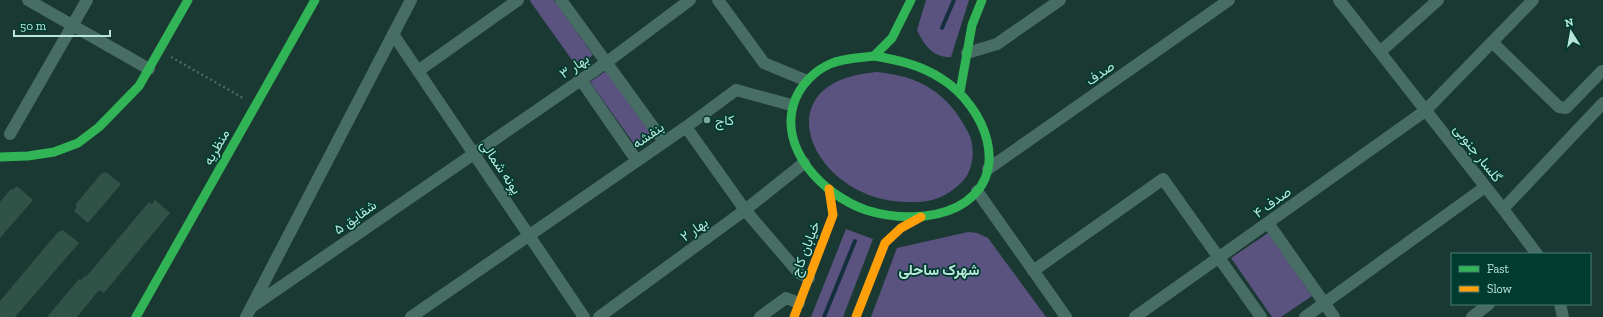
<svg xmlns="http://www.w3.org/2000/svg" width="1603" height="317" font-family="'Zilla Slab',Vazirmatn,serif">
<rect width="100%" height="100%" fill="#1b3933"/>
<path fill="#5a527f" d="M531,0H554L593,55L577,67L530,1Z
M926,0H969L951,57C933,58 924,45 917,30Z
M606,71L653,137L637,148L590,82Z
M877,72C920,76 948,93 968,132C976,147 974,171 961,183C944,199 929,203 906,202C813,201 758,81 877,72Z
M846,229L873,239L843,317H811Z
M968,232L977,233L988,238L1046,317H871L897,248Z
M1268,233L1312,296L1281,317H1272L1231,258Z"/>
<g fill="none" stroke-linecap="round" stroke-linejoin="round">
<path stroke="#14303e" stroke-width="4" d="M942,28L954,0
M824,317L855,241"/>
</g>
<path fill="#315246" d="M106,172L121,184L88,223L74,211L77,206L75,205L101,174Z
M17,186L33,200L0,238V202L11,189L13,190Z
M155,200L170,213L104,293L99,290L77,317H47L79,279L81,280L85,276L86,277L149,202L152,204Z
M63,230L79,243L15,317H0V301L58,232Z"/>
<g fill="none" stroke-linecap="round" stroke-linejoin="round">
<path stroke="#4c6963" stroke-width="2.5" stroke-dasharray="2 3" stroke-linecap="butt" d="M171,57L243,98"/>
<path stroke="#486d65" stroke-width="12" d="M28,0L149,69
M561,0L664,142
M718,0L764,63L805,80
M1339,0L1503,209L1603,103
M393,34L584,317
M1492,42L1559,107L1566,108L1602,71
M1380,52L1438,0
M967,53L997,44L1060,0
M418,71L518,0
M581,80L637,161
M686,127L745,210L799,273L809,278
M10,134L87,0
M988,169L1229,0
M977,191L1066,317
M1503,209L1537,254
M1268,223L1334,317
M1033,271L1163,179L1261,317
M1560,304L1563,317
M253,306L607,62L690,0
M246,317L411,0
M411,317L686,127L736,90L791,105
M599,317L745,210L804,163
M760,317L786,298L799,303
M1135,317L1425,111L1533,0
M1305,317L1485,187
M1472,317L1489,304"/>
<path stroke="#30b455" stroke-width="9" d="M874,56C898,60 921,65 942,79C985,106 1015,177 957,207C931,220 894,219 866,210C823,195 777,148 795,100C801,85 814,71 830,64C843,58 859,58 874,56Z
M874,56L892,38L911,0
M960,92L972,25L982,0
M0,157L28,156L54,152L78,143L99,127L139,86L188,0
M136,317L315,0"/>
<path stroke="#ff9f0a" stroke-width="9" d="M794,317L833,215L829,189
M856,317L885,243L901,228L921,217"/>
</g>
<circle fill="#82a99f" stroke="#003b30" stroke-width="1.5" cx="707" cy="120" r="4"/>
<g text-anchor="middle" stroke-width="3.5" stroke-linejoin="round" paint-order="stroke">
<g font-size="14" fill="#b9e6d9" stroke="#003b30">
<text transform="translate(574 66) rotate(-34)" y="5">بهار ۳</text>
<text transform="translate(1100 73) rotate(-35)" y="5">صدف</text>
<text transform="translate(648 135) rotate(-35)" y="5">بنفشه</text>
<text transform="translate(216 147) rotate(-60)" y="5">منظریه</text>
<text transform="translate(1478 153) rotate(52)" y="5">گلسار جنوبی</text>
<text transform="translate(501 167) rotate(56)" y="5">پونه شمالی</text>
<text transform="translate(1272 202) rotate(-36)" y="5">صدف ۴</text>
<text transform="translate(355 217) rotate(-35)" y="5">شقایق ۵</text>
<text transform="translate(694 229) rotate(-36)" y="5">بهار ۲</text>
<text transform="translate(805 249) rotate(-69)" y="5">خیابان کاج</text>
</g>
<g font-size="14" fill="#b9e6d9" stroke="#003b30" text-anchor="start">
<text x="715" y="125">کاج</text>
</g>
<g font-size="15" font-weight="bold" fill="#b9e6d9" stroke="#003b30">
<text x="939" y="275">شهرک ساحلی</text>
</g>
</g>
<rect x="1451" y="253" width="140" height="52" fill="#003b30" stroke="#4a7f74"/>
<rect x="1459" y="266" width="20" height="6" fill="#30b455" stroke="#4a7f74"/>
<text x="1487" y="273" font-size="12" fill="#b9e6d9">Fast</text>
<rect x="1459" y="286" width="20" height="6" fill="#ff9f0a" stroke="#4a7f74"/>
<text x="1487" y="293" font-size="12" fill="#b9e6d9">Slow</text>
<g transform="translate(1571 32) rotate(349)" stroke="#003b30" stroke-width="3" paint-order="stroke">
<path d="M0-3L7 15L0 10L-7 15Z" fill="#b9e6d9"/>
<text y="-6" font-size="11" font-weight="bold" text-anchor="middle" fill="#b9e6d9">N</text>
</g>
<path d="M14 30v6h96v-6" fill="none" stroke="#b9e6d9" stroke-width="2"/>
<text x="20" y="30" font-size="12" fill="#b9e6d9" stroke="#003b30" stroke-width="3" paint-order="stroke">50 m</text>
</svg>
